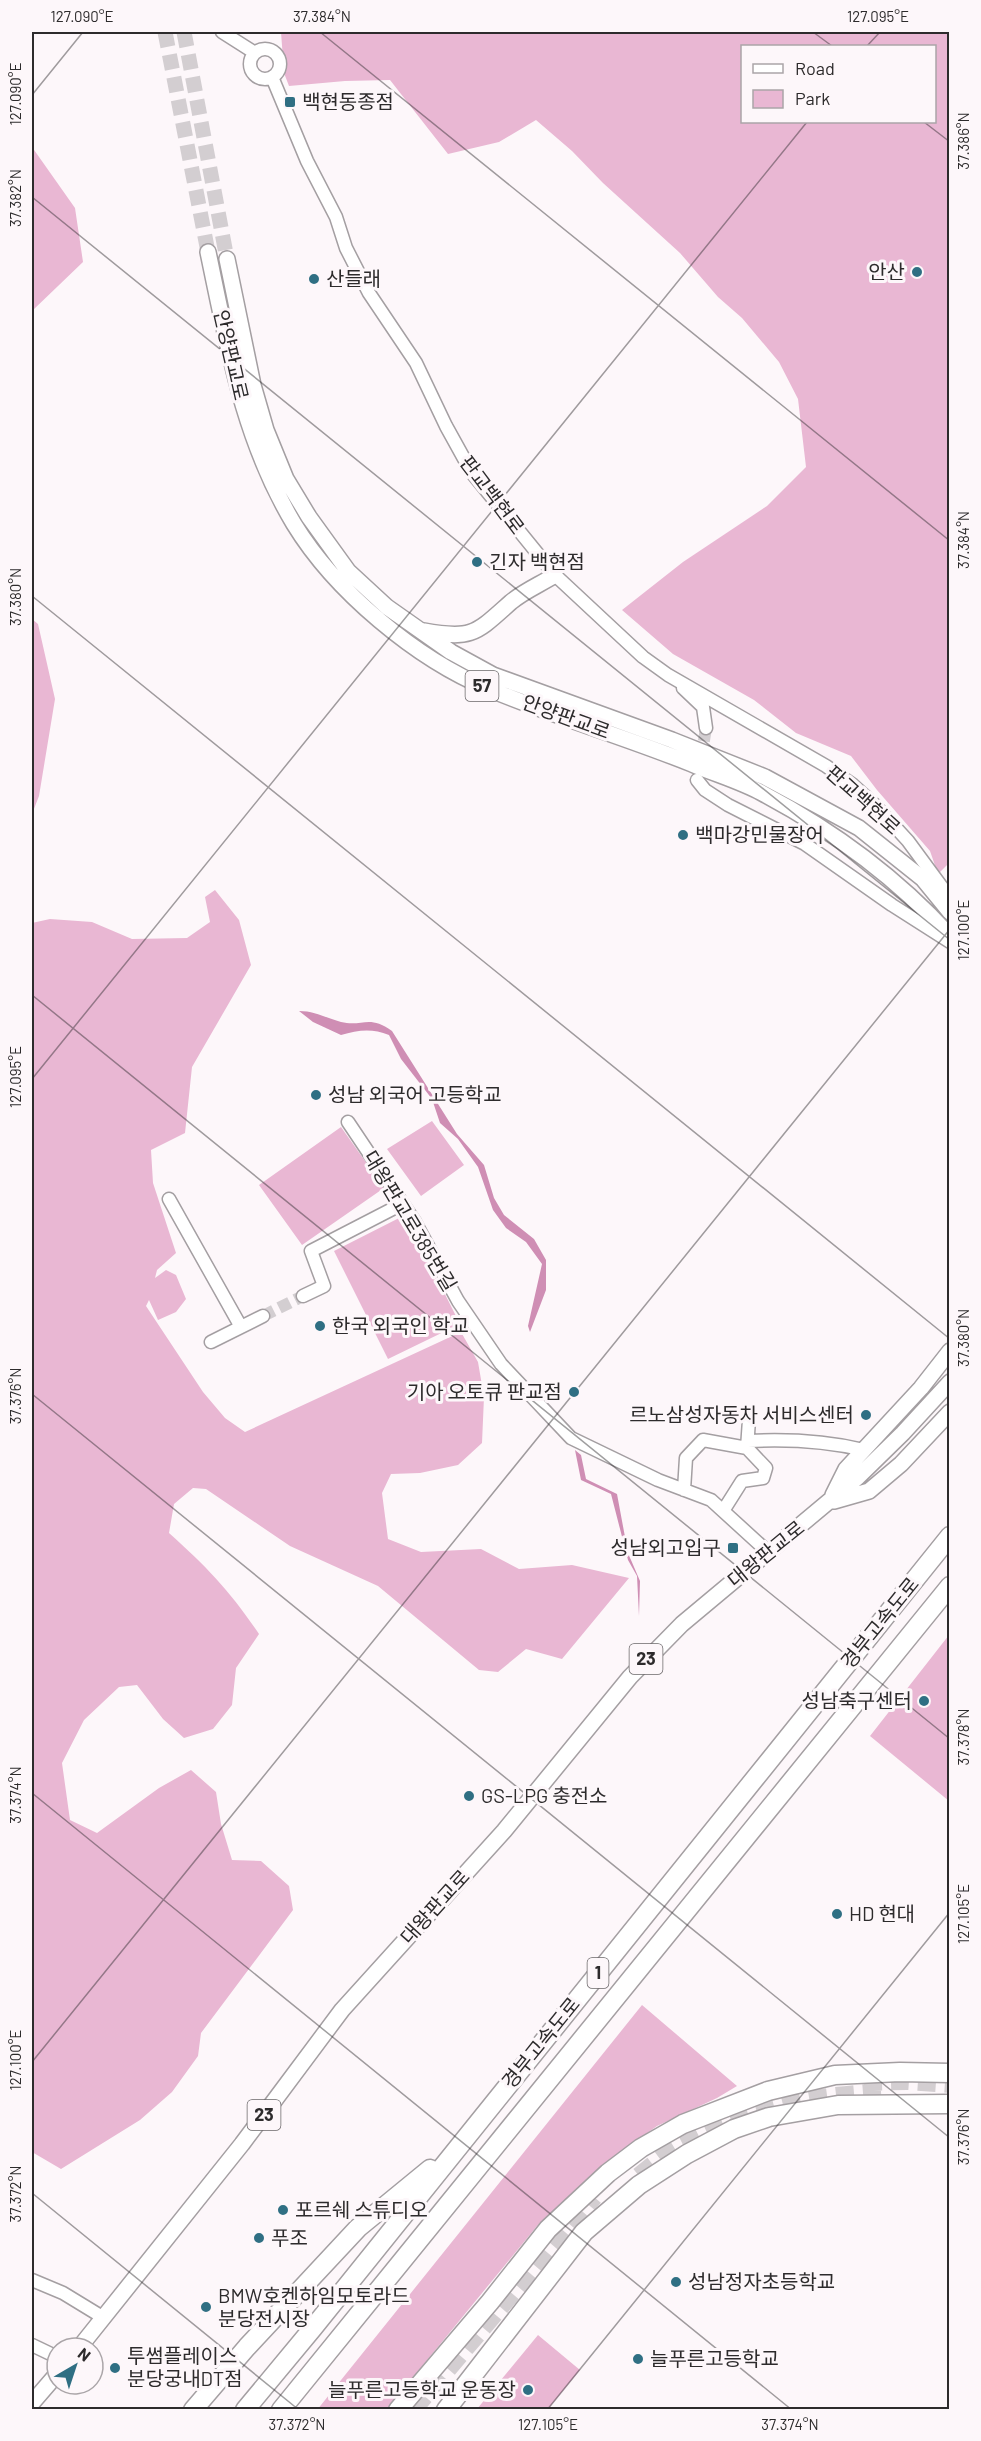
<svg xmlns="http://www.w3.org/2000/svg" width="981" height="2441" font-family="Barlow,'Noto Sans KR',sans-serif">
<rect width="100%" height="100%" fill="#fdf7fa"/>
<path fill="#e9b7d3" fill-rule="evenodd" d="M281,32H949L950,862L938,874L930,851L877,790L851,756L796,733L754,700L673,654L622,610L683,562L767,506L806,467L798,399L779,362L742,318L718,297L680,253L603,183L572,151L536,120L499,142L448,154L390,80L345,81L289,86L284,73ZM742,46H934V122H742Z
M32,147L75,208L83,262L32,311Z
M32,619L38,624L55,699L39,796L32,814Z
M215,890L239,920L251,965L192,1067L185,1133L151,1150L153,1183L176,1253L157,1270L155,1278L166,1270L176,1275L186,1299L176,1312L158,1320L149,1300L146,1306L203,1392L225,1418L245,1432L461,1332L478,1362L484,1397L482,1443L458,1465L420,1473L391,1474L382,1493L388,1539L421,1552L481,1549L519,1569L572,1565L629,1578L562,1659L526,1649L498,1672L479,1670L378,1586L290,1546L206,1489L193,1488L174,1504L169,1533C207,1567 230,1591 259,1634L236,1668L232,1705L213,1729L184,1738L163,1719L137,1685L119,1687L84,1720L62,1763L70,1820L97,1833L159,1788L191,1770L216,1792L221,1824L232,1860L261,1861L289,1886L293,1910L201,2033L198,2056L172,2092L140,2120L61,2169L32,2152V923L50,919L92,922L132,939L187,938L210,922L205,897Z
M432,1121L464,1165L421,1196L387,1149Z
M341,1127L384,1188L302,1245L259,1185Z
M405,1215L460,1324L388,1359L334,1251Z
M949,1635V1801L870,1736Z
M642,2005L737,2086L717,2098L657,2126L605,2163L537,2226L387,2409L317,2410Z
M538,2335L580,2370L548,2409H477Z"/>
<path fill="#cf8eb4" d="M299,1011C315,1011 326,1018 341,1022C363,1027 369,1014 392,1031L457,1134L484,1165L494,1198L504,1215L534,1239L546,1260V1290L530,1332L528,1326L542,1264L526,1242L506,1228L493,1210L478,1167L458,1139L440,1123L432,1099L401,1059L389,1035C372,1028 358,1030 341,1035L313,1022Z
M575,1450L581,1455L586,1479L617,1494L628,1553L640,1581L639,1616L637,1576L628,1560L611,1494L581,1480Z"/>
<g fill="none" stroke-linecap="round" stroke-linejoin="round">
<path stroke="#d3ced1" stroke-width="12" stroke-dasharray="12 6" stroke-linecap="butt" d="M701,759L706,728
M263,1316L303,1296"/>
<path stroke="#d3ced1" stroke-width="15" stroke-dasharray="15 8" stroke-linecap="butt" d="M165,32L208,252
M184,32L227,259"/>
<path stroke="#d3ced1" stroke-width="18" stroke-dasharray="18 9" stroke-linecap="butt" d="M864,2082L907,2081L950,2084
M639,2176C653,2165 668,2152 684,2144C748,2108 810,2096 883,2092
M413,2410L594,2197"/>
<defs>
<path id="minor" d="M222,32L255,53
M250 64a15 15 0 1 1 30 0a15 15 0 1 1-30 0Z
M272,77L307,161L336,217L346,248L369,293L416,363L446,426L472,473L555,575L643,657L668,675L826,766L853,785L875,805L908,841L950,898
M683,688L703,707L706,728
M697,780L705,790L728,805L805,844L892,905L950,942
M348,1122L415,1222L458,1301L501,1364L571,1438L658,1480L711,1500L768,1552
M169,1199L241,1327
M303,1296L324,1286L311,1251L402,1204
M211,1342L263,1316
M748,1441C787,1439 826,1441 864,1450
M684,1490L686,1458L703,1440L747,1448
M723,1511L742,1481L763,1478L766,1468L747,1448L749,1420
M32,2280L63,2293L104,2318
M32,2345L57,2357"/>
<path id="major" d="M208,252C228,347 243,439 294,524C335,591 416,659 489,689C556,717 625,737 692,764C715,774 740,781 762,793C832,830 896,877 950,936
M227,259L253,385L266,430L286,479L309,517L348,571L387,607L451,652L493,675L672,740L765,777L859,828L923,879L950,912
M424,631C473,640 476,633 511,602C524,591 541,584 555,575
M833,1495L846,1469L921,1388L950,1351
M834,1501L869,1491L901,1464L950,1412
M79,2348L242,2144L342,2010L504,1831L630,1677L682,1624L858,1477L903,1433L950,1382
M32,2403L57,2374"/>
<path id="highway" d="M193,2410L247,2347L358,2228L430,2169
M245,2410L313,2328L950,1536
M281,2410L950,1586
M398,2410L490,2302L548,2229L608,2173L641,2148L683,2124L768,2091L835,2075L900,2072L950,2073
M446,2410L584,2232L639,2185L687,2154L734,2129L769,2117L838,2105L950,2104"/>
</defs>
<use href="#minor" stroke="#a49fa2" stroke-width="15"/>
<use href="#major" stroke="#a49fa2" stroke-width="18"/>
<use href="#highway" stroke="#a49fa2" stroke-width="21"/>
<use href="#minor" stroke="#fff" stroke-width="12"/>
<use href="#major" stroke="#fff" stroke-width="15"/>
<use href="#highway" stroke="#fff" stroke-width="18"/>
</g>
<path fill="none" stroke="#2d2b2c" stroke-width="1.5" stroke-opacity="0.45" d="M320,32L950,541M813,32L832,46M867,46L880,32M32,95L83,32M924,122L950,142M32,197L950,940M32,596L950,1339M32,995L950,1739M32,1079L807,122M32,1394L950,2138M32,1793L792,2410M32,2062L950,929M32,2193L299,2410M547,2410L950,1912"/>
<g fill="#2f6f83" stroke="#fdf7fa" stroke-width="2">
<rect x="284" y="96" width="12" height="12" rx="3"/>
<circle cx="917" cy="272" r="6"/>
<circle cx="314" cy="279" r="6"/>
<circle cx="477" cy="562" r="6"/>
<circle cx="683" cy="835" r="6"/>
<circle cx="316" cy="1095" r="6"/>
<circle cx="320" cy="1326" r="6"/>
<circle cx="574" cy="1392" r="6"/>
<circle cx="866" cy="1415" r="6"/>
<rect x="727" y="1542" width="12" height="12" rx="3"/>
<circle cx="924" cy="1701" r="6"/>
<circle cx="469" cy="1796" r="6"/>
<circle cx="837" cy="1914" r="6"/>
<circle cx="283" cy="2210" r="6"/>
<circle cx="259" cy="2238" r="6"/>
<circle cx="676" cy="2282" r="6"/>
<circle cx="206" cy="2307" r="6"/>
<circle cx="638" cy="2359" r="6"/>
<circle cx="115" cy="2368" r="6"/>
<circle cx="528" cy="2390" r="6"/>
</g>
<g text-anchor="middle" stroke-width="6" stroke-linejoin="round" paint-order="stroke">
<g fill="#fdf7fa" stroke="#6b686a" stroke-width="1.5">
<rect x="465.5" y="671" width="33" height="30" rx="4.5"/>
<rect x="629.5" y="1644" width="33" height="30" rx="4.5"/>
<rect x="587.5" y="1958" width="21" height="30" rx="4.5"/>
<rect x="247.5" y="2100" width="33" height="30" rx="4.5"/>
</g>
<g font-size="18" font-weight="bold" fill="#2d2b2c">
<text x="482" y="692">57</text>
<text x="646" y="1665">23</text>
<text x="598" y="1979">1</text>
<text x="264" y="2121">23</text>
</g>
<g font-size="20" fill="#2d2b2c" stroke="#fdf7fa" text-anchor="start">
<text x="302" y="109">백현동종점</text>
<text x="905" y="279" text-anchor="end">안산</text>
<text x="326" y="286">산들래</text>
<text x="489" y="569">긴자 백현점</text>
<text x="695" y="842">백마강민물장어</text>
<text x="328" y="1102">성남 외국어 고등학교</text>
<text x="332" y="1333">한국 외국인 학교</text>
<text x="562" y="1399" text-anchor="end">기아 오토큐 판교점</text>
<text x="854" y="1422" text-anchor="end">르노삼성자동차 서비스센터</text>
<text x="721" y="1555" text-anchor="end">성남외고입구</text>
<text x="912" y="1708" text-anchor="end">성남축구센터</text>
<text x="481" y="1803">GS-LPG 충전소</text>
<text x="849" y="1921">HD 현대</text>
<text x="295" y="2217">포르쉐 스튜디오</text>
<text x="271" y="2245">푸조</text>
<text x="688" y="2289">성남정자초등학교</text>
<text x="218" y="2303">BMW호켄하임모토라드<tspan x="218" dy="23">분당전시장</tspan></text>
<text x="127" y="2363">투썸플레이스<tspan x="127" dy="23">분당궁내DT점</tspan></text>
<text x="650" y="2366">늘푸른고등학교</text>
<text x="516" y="2397" text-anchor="end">늘푸른고등학교 운동장</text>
</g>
<g font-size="20" fill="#2d2b2c" stroke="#fdf7fa">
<text transform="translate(231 355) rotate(77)" y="7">안양판교로</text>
<text transform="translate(492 495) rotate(53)" y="7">판교백현로</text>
<text transform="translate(566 717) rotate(20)" y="7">안양판교로</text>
<text transform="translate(863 800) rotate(42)" y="7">판교백현로</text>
<text transform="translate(410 1221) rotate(59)" y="7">대왕판교로385번길</text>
<text transform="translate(766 1554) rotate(-39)" y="7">대왕판교로</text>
<text transform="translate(880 1623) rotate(-51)" y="7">경부고속도로</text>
<text transform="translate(435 1907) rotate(-48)" y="7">대왕판교로</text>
<text transform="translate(541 2043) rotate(-51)" y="7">경부고속도로</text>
</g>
</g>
<rect width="981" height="2441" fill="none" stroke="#fdf7fa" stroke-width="66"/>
<rect x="741" y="45" width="195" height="78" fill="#fdf7fa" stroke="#aaa5a8" stroke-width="1.5"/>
<rect x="753" y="64" width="30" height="9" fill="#ffffff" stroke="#aaa5a8" stroke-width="1.5"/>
<text x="795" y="75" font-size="18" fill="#2d2b2c">Road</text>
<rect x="753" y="90" width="30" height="18" fill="#e9b7d3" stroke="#aaa5a8" stroke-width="1.5"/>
<text x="795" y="105" font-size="18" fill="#2d2b2c">Park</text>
<g transform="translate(75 2366) rotate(39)"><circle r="28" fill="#fdf7fa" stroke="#aaa5a8" stroke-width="1.5"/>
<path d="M0-4.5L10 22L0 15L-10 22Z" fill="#2f6f83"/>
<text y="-9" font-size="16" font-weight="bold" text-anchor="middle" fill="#2d2b2c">N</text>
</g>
<rect x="33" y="33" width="915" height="2375" fill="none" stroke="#2d2b2c" stroke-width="2"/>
<g font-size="15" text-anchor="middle" fill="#2d2b2c">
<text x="82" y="22">127.090°E</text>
<text x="322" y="22">37.384°N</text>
<text x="878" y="22">127.095°E</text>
<text transform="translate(16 94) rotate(-90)" y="5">127.090°E</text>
<text transform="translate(964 141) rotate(-90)" y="5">37.386°N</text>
<text transform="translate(16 198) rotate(-90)" y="5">37.382°N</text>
<text transform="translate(964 540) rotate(-90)" y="5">37.384°N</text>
<text transform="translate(16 597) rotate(-90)" y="5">37.380°N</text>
<text transform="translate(964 930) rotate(-90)" y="5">127.100°E</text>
<text transform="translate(16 1077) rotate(-90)" y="5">127.095°E</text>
<text transform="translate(964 1338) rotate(-90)" y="5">37.380°N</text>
<text transform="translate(16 1396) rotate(-90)" y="5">37.376°N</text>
<text transform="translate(964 1737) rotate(-90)" y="5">37.378°N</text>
<text transform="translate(16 1795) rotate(-90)" y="5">37.374°N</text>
<text transform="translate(964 1914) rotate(-90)" y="5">127.105°E</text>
<text transform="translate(16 2060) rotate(-90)" y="5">127.100°E</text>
<text transform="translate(964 2137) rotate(-90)" y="5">37.376°N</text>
<text transform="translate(16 2194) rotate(-90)" y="5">37.372°N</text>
<text x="297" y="2430">37.372°N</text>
<text x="548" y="2430">127.105°E</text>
<text x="790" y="2430">37.374°N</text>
</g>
</svg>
